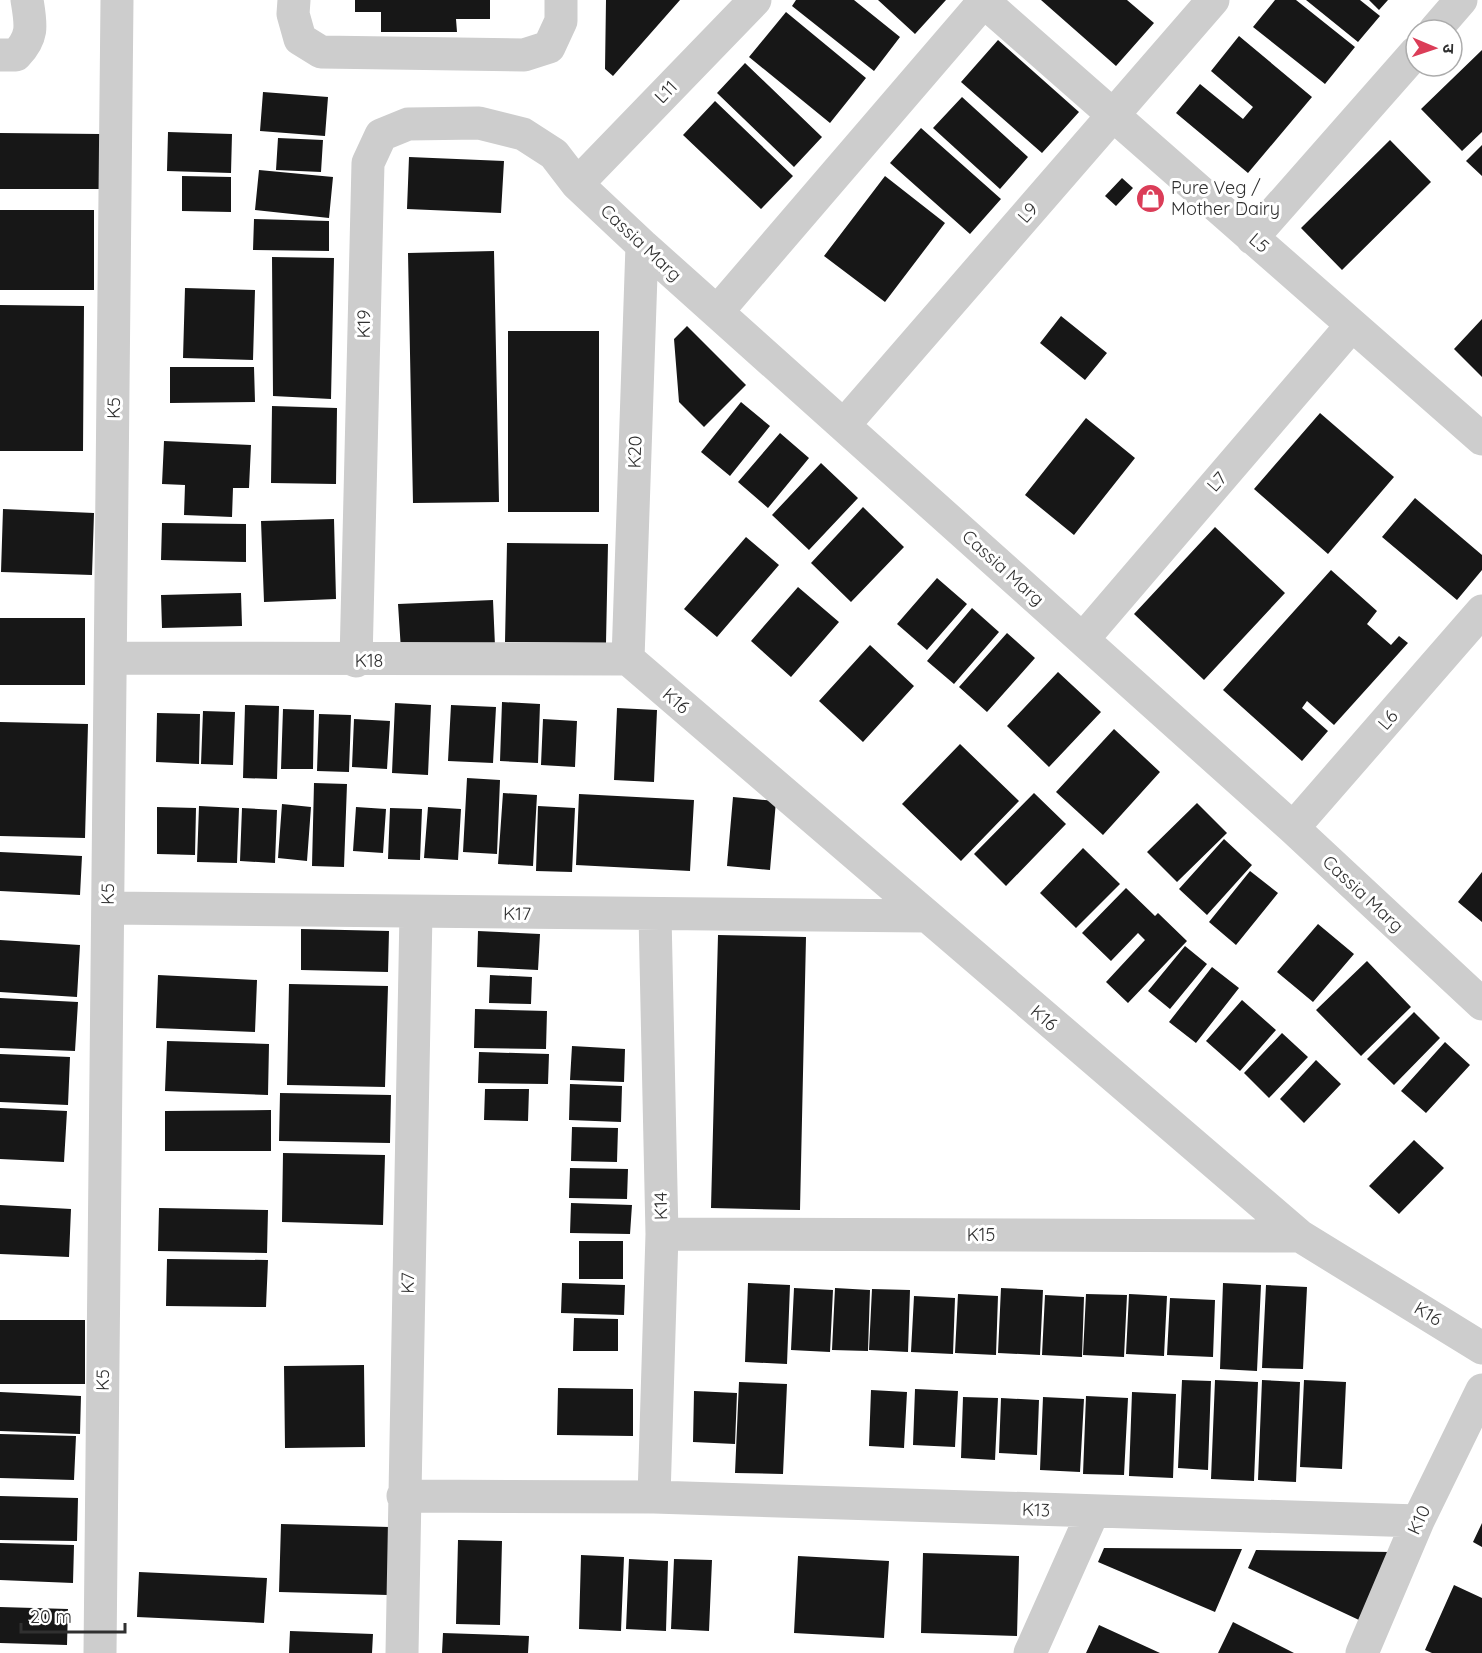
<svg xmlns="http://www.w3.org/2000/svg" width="1482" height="1653" font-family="Quicksand,'Noto Sans Devanagari',sans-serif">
<rect width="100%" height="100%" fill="#fff"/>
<path fill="#171717" d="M355,0H490V19H456L457,32H381V12H355Z
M606,0H680L613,76L605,69Z
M796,0H854L900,37L874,71L792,6Z
M878,0H946L915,34Z
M1041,0H1127L1154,23L1116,66Z
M1275,0H1296L1355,47L1325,84L1253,27Z
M1306,0H1360L1380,16L1358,42Z
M1369,0H1388L1379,10Z
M786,12L866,78L830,123L749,57Z
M1239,36L1312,97L1248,173L1176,113L1200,84L1243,119L1253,107L1211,71Z
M998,40L1079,112L1042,153L961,82Z
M1482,50V132L1462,151L1421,109Z
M745,63L822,137L794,167L717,93Z
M263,92L328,97L325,136L260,131Z
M962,97L1028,157L1000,189L933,128Z
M715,101L793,176L761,209L683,135Z
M921,128L1001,199L970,234L890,163Z
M168,132L232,134L231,173L167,171Z
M0,133L100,134L99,189H0Z
M278,138L323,140L321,172L276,170Z
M1390,140L1431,182L1342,270L1301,228Z
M1482,145V176L1466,161Z
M409,157L504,161L501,213L407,209Z
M259,170L333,177L329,218L255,210Z
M182,176L231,177V212L182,211Z
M885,176L945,223L885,302L824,256Z
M1122,178L1133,188L1116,206L1105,196Z
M0,210H94V290H0Z
M254,219L329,221V251L253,250Z
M494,251L499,502L413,503L408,253Z
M272,257L334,258L331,399L273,396Z
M185,288L255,290L253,360L183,358Z
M0,305L84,306L83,451H0Z
M1061,316L1107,353L1085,380L1040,343Z
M1482,319V377L1454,349Z
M687,326L746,385L704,427L679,402L674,339Z
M508,331H599V512H508Z
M170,367H254L255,402L170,403Z
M741,402L770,426L730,476L701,452Z
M272,406L337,408L336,484L271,483Z
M1320,413L1394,477L1328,554L1254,489Z
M1086,418L1135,458L1074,535L1025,495Z
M780,433L809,458L768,508L738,482Z
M164,441L251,445L249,488H233L232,517L184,515L185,485L162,484Z
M821,463L858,498L809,550L772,515Z
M1415,498L1482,555V570L1457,600L1382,537Z
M863,507L904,547L851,602L811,563Z
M3,509L94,513L92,575L1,572Z
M334,519L336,599L264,602L261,521Z
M162,523L246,524V562L161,560Z
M1215,527L1285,593L1204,680L1134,614Z
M746,537L779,565L717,637L684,609Z
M507,543L608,544L606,643L505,642Z
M1331,570L1377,611L1367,624L1391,645L1399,636L1408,643L1334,725L1307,701L1302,708L1328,731L1302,761L1223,690Z
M937,578L967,604L927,650L897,624Z
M798,587L839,622L791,677L751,641Z
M241,593L242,626L162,628L161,595Z
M493,600L495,646L401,650L398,604Z
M972,608L999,632L954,684L927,661Z
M0,618H85V685H0Z
M1007,633L1035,658L987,712L959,687Z
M870,645L914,686L863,742L819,701Z
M1058,672L1101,712L1049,767L1007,726Z
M502,702L540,704L538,763L500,761Z
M395,703L431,705L428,775L392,773Z
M245,705L279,706L277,779L243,778Z
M451,705L496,707L493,763L448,761Z
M617,708L657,710L654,782L614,780Z
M283,709L314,710L313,769H281Z
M203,711L235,712L233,765L201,764Z
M157,713L200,714L199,764L156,762Z
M319,714L351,715L349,772L317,771Z
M354,719L390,721L387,769L352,767Z
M543,719L577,721L575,767L541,765Z
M0,722L88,724L85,838L0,836Z
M1114,729L1160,772L1103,835L1056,792Z
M960,744L1019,801L961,861L902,804Z
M467,778L500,780L497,854L463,852Z
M314,783L347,784L344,867L312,866Z
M503,793L537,795L533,866L498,864Z
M1034,793L1066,824L1006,886L974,854Z
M579,794L694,800L690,871L576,865Z
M733,797L776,801L770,870L727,866Z
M1197,803L1227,833L1177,882L1147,852Z
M282,804L311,807L307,861L278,858Z
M199,806L239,808L237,863L197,862Z
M538,806L575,808L572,872L536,871Z
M157,807L196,808L195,855L157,854Z
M356,807L386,809L383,853L353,851Z
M428,807L461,809L458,860L424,858Z
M242,808L277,810L275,863L240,861Z
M390,808L422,809L420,860L388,859Z
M1224,839L1252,865L1207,915L1179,889Z
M1083,848L1120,884L1076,928L1040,893Z
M0,852L82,856L80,895L0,891Z
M1250,871L1278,893L1236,945L1209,922Z
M1482,872V922L1458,902Z
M1126,888L1155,916L1158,913L1187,941L1128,1003L1106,982L1145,940L1138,933L1111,961L1082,933Z
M1318,924L1354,954L1313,1002L1277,972Z
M301,929L389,931L388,972L301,970Z
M478,931L540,934L538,970L477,967Z
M718,935L806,937L800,1210L711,1208Z
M0,940L80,945L77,997L0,992Z
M1185,946L1207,964L1170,1009L1148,991Z
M1367,961L1411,1007L1361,1056L1316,1010Z
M1212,967L1239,988L1196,1043L1169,1022Z
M158,975L257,980L255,1032L156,1028Z
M490,975L532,977L531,1004L489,1003Z
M289,984L388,986L385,1087L287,1085Z
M0,998L78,1002L75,1051L0,1048Z
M1242,1000L1276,1030L1240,1071L1206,1041Z
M475,1009L547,1011L546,1049L474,1048Z
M1414,1012L1440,1038L1394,1085L1367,1059Z
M1282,1033L1308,1057L1269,1098L1244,1073Z
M167,1041L269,1044L268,1095L165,1091Z
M1445,1042L1470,1065L1426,1113L1401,1091Z
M572,1046L625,1049L624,1082L570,1080Z
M479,1052L549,1054L548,1084L478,1083Z
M0,1054L70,1057L68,1105L0,1102Z
M1316,1060L1341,1084L1304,1123L1280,1099Z
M570,1084L622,1086L621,1122L569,1120Z
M485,1089H529L528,1121L484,1120Z
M280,1093L391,1095L390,1143L279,1141Z
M0,1108L67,1111L64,1162L0,1159Z
M271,1110V1151H165V1111Z
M572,1127L618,1128L617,1162L571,1161Z
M1414,1140L1444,1168L1399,1214L1369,1186Z
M283,1153L385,1155L383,1225L282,1222Z
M570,1168L628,1169L627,1199L569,1198Z
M571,1203L632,1205L630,1234L570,1233Z
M0,1205L71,1209L69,1257L0,1254Z
M159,1208L268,1210L267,1253L158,1251Z
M579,1241H623V1279H579Z
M167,1259L268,1260L266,1307L166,1306Z
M562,1283L625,1285L624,1315L561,1313Z
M748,1283L790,1285L787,1364L745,1362Z
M1223,1283L1261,1285L1257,1371L1220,1369Z
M1266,1285L1307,1287L1303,1369L1262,1368Z
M794,1288L833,1290L830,1352L791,1350Z
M835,1288L870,1290L868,1351L832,1350Z
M1001,1288L1043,1290L1040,1355L998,1353Z
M872,1289L910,1290L908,1352L869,1350Z
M958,1294L998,1296L996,1355L955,1353Z
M1086,1294L1127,1295L1124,1357L1083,1355Z
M1129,1294L1167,1296L1164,1356L1126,1354Z
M1045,1295L1084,1297L1082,1357L1042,1355Z
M914,1296L955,1298L953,1354L911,1352Z
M1170,1298L1215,1300L1213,1357L1167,1355Z
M574,1318L618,1319V1351H573Z
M0,1320H85V1384H0Z
M364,1365L365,1447L285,1448L284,1366Z
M1182,1380L1211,1381L1208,1470L1178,1468Z
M1215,1380L1258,1382L1254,1481L1211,1479Z
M1262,1380L1300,1382L1296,1482L1258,1480Z
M1304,1380L1346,1382L1342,1469L1300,1467Z
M739,1382L787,1384L783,1474L735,1473Z
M558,1388L633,1389V1436L557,1435Z
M915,1389L958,1391L955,1447L913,1445Z
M871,1390L907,1392L904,1448L869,1446Z
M694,1391L737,1393L735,1444L693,1442Z
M0,1392L81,1396L80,1434L0,1431Z
M1132,1392L1176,1394L1173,1478L1129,1476Z
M1086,1396L1128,1398L1124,1475L1083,1474Z
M963,1397L998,1398L995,1460L961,1458Z
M1043,1397L1084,1399L1080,1472L1040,1470Z
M1001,1398L1039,1400L1037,1455L999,1453Z
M0,1434L76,1436L74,1480L0,1478Z
M0,1496L78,1498L77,1541L0,1540Z
M1482,1523V1547L1473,1542Z
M281,1524L389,1527L388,1595L279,1592Z
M458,1540L502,1541L500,1625L456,1624Z
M0,1543L74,1545L73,1583L0,1580Z
M1104,1548L1242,1549L1215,1612L1098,1562Z
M1256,1550L1391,1552L1359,1620L1248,1568Z
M923,1553L1019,1556L1017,1636L921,1633Z
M581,1555L624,1557L621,1631L579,1629Z
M798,1556L889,1561L884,1638L794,1633Z
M629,1559L668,1561L666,1631L626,1629Z
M674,1559L712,1560L709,1631L671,1629Z
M139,1572L267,1578L264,1623L137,1617Z
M1454,1585L1482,1598V1653H1432L1425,1650Z
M0,1607L68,1609L67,1645L0,1643Z
M1233,1622L1294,1653H1218Z
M1099,1625L1160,1653H1086Z
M290,1631L373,1634L372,1653H289Z
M443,1633L529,1636L528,1653H442Z"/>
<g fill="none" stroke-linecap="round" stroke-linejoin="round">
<path stroke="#cdcdcd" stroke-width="33" d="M294,0L293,14L300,39L321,52L524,55L549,47L561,21V0
M982,0L1482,439
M1435,30L1461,0
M0,55H16C34,36 31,25 27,0
M577,184L755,0
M1252,238L1416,52
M717,312L985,0
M844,425L1213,0
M1083,639L1352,325
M111,658L628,659
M628,659L1300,1236L1482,1348
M628,659L642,245
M356,661L368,163L381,135L408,124L479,123L523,134L554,154L577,184L642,245L1293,828L1482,1004
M1293,828L1482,611
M108,908L926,916
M662,1234L1300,1236
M403,1496L654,1497L1418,1521
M654,1497L662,1234L655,915
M100,1653L117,0
M402,1653L416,912
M1030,1653L1093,1512
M1362,1653L1418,1521L1482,1390"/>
</g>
<defs>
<symbol id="shop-disc" viewBox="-11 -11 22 22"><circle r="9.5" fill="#db3d58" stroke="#fff"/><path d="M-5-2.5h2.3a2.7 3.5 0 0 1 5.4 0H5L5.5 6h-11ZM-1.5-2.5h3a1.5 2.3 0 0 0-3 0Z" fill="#fff"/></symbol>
</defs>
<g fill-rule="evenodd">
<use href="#shop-disc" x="1134" y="182" width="33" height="33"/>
</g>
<g text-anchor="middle" stroke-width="6" stroke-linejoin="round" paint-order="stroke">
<g font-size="18" fill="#303030" stroke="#fff">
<text transform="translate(666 92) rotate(-46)" y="6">L11</text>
<text transform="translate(1028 213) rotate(-49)" y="6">L9</text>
<text transform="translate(641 243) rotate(43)" y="6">Cassia Marg</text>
<text transform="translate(1259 243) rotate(41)" y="6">L5</text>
<text transform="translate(364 324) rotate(-89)" y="6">K19</text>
<text transform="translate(114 408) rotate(-89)" y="6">K5</text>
<text transform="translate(635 452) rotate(-88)" y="6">K20</text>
<text transform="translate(1217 482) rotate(-49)" y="6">L7</text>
<text transform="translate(1003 568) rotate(42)" y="6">Cassia Marg</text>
<text x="369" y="667">K18</text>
<text transform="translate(676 701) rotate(41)" y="6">K16</text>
<text transform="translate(1388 720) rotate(-49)" y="6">L6</text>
<text transform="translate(108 894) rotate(-89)" y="6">K5</text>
<text transform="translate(1363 894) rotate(43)" y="6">Cassia Marg</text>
<text transform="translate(517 914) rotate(1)" y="6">K17</text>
<text transform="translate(1044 1018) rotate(41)" y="6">K16</text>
<text transform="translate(661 1206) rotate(-91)" y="6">K14</text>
<text x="981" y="1241">K15</text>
<text transform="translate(408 1283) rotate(-89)" y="6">K7</text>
<text transform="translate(1428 1314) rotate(31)" y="6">K16</text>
<text transform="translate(103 1380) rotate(-89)" y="6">K5</text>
<text transform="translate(1036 1510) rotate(2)" y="6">K13</text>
<text transform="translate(1419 1520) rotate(-65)" y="6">K10</text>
</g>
<g font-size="18" fill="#303030" stroke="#fff" text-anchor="start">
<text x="1171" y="194">Pure Veg /<tspan x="1171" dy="21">Mother Dairy</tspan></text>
</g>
</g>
<g transform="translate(1434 48) rotate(92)"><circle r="28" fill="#ffffff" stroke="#acacac" stroke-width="1.5"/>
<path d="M0-4.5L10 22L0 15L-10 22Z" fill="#db3d58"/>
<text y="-9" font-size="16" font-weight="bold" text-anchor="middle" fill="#303030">उ</text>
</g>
<path d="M21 1623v9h104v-9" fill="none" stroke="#303030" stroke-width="3"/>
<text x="30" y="1623" font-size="18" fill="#303030" stroke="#ffffff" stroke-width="4.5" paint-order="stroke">20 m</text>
</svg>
